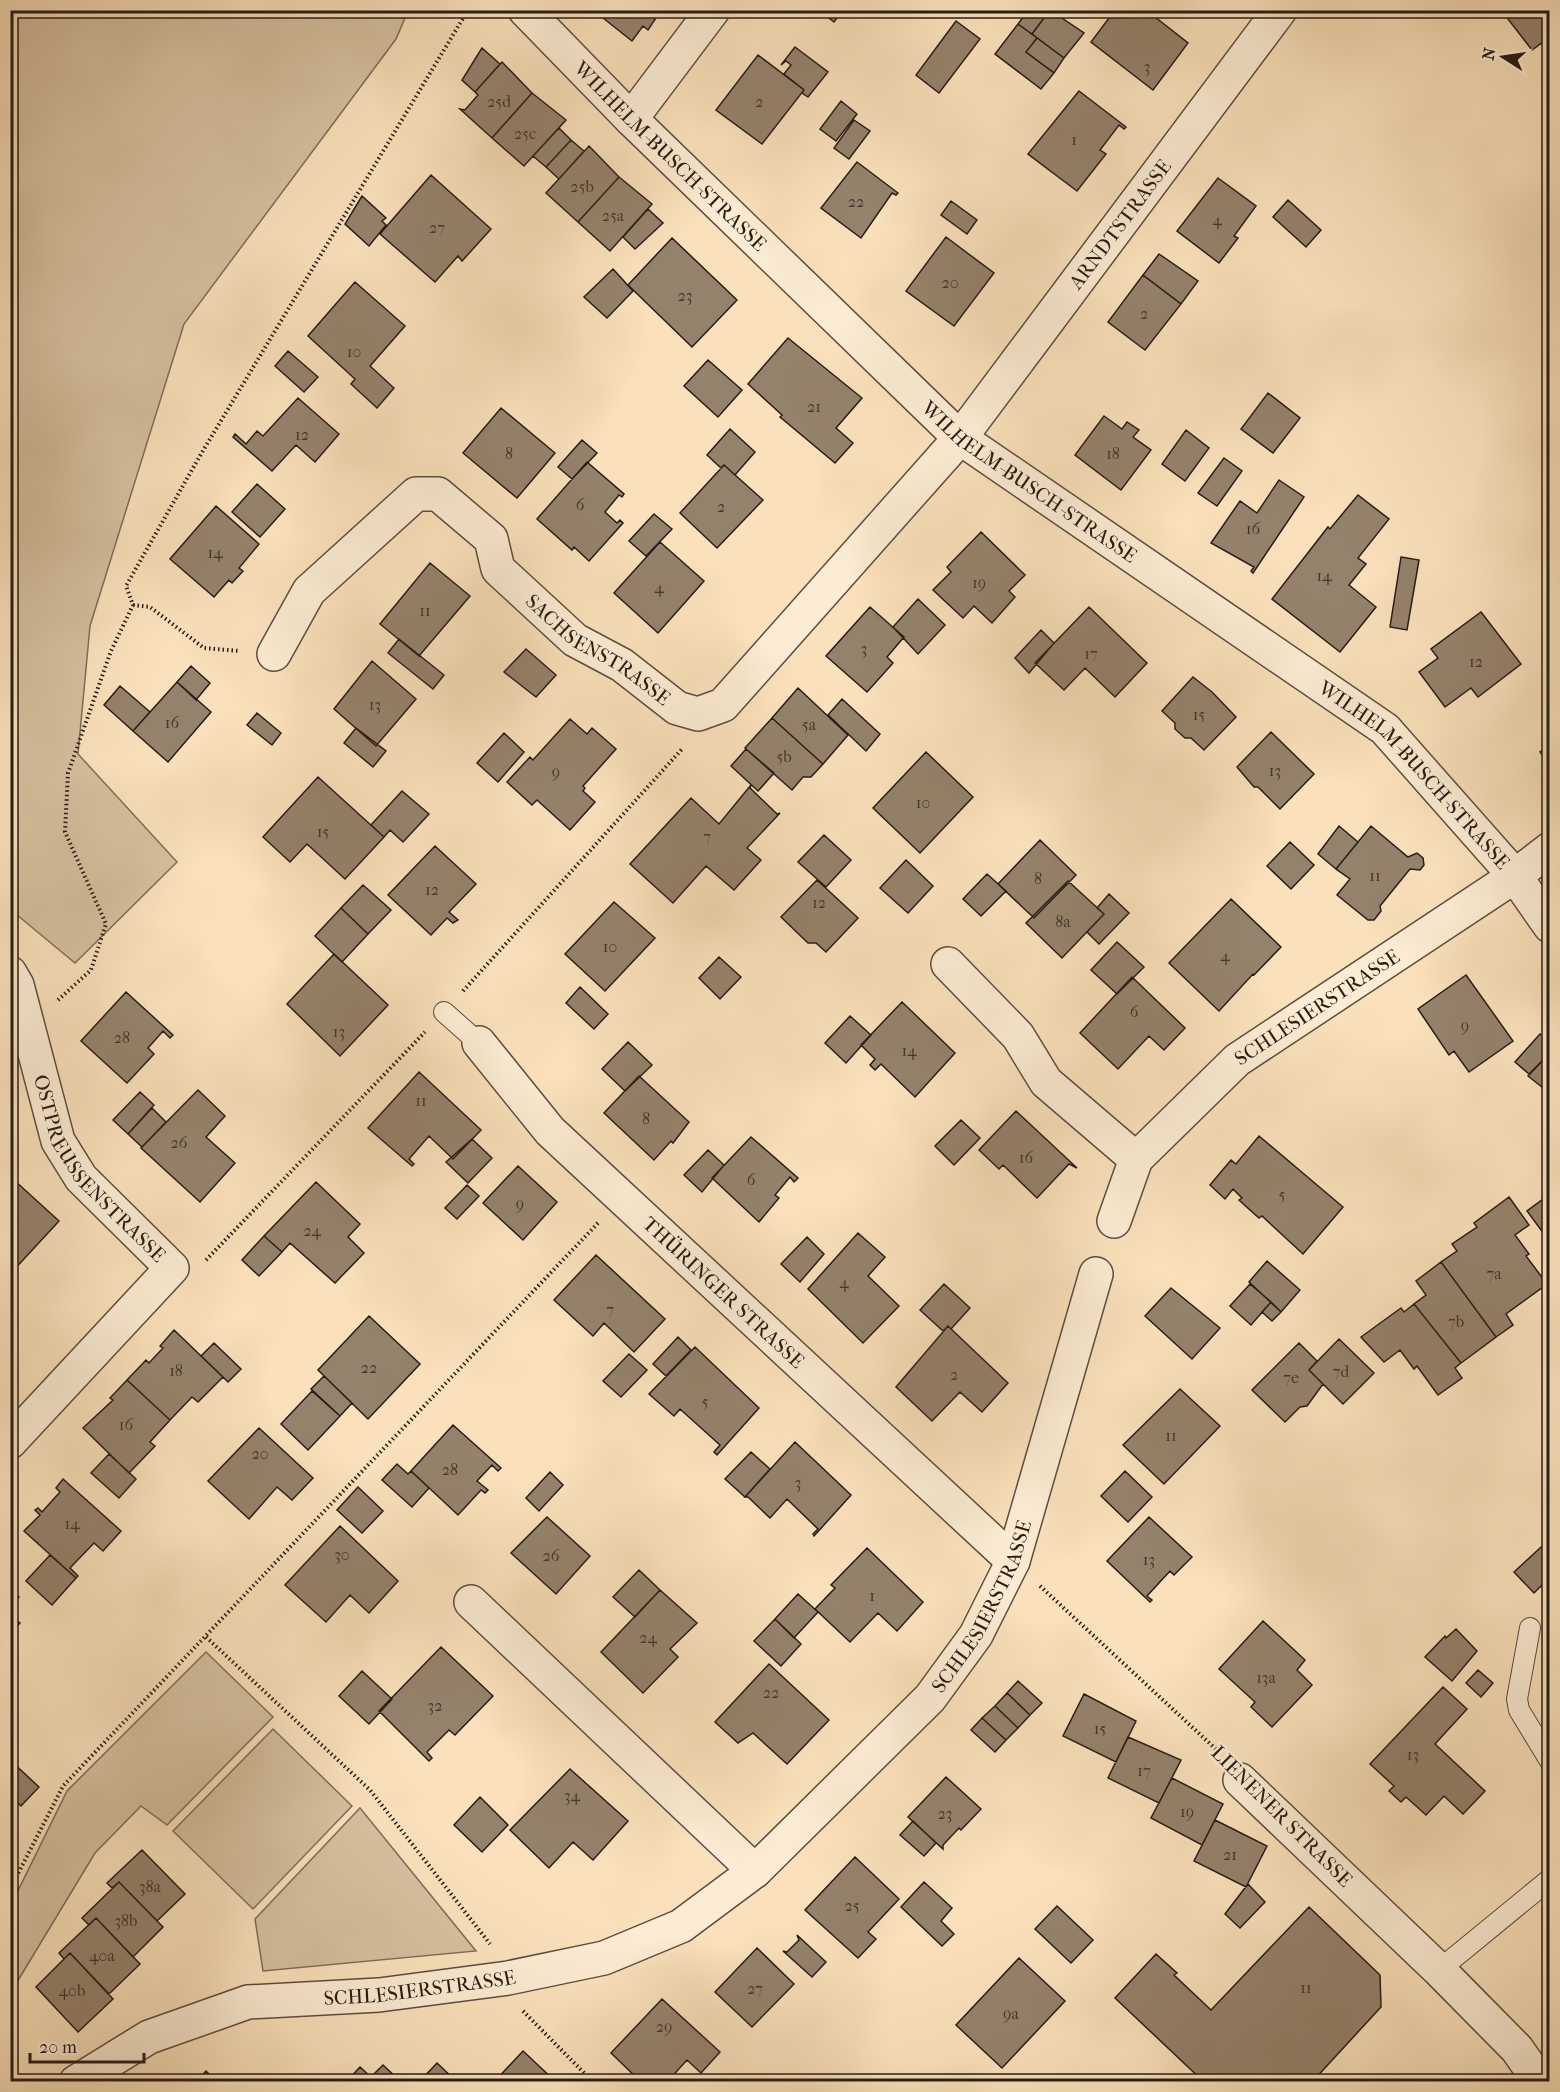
<svg xmlns="http://www.w3.org/2000/svg" width="1560" height="2092" font-family="'IM FELL French Canon',serif">
<rect width="100%" height="100%" fill="#fae1bb"/>
<filter id="stains"><feTurbulence type="fractalNoise" baseFrequency=".00333" numOctaves="4"/><feColorMatrix values="0 0 0 0 .2 0 0 0 0 .09 0 0 0 0 .02 0 0 0 .5 -.17"/></filter>
<radialGradient id="worn" r=".72"><stop offset=".6" stop-color="#630" stop-opacity="0"/><stop offset="1" stop-color="#630" stop-opacity=".3"/></radialGradient>
<path fill="#d6c09f" stroke="#7e6e5b" stroke-width="1.5" d="M10,11H408L396,39L184,324L90,626L78,754L177,862L75,963L11,910L10,298L15,252L10,231Z
M206,1652L273,1717L167,1825L141,1806L95,1853L11,1992V1905L67,1791Z
M273,1729L352,1806L253,1909L173,1831Z
M360,1808L476,1951L263,1971L255,1919Z"/>
<path fill="#95826c" stroke="#271c17" stroke-width="1.5" d="M593,10H655L652,15L656,18L648,30L643,26L632,41Z
M818,10H843L834,22Z
M1028,10H1050L1032,34L1018,24Z
M1050,10L1084,33L1064,58L1032,34Z
M1115,10H1146L1188,43L1153,90L1091,42Z
M1501,10H1550V37L1532,50Z
M956,21L980,39L939,93L916,75Z
M1018,24L1037,38L1026,52L1054,73L1041,89L995,54Z
M1037,38L1064,58L1054,73L1026,52Z
M795,47L828,72L808,97L802,93L804,90L784,74L791,65L786,61L781,65Z
M482,48L500,64L475,92L462,80Z
M758,55L804,90L762,144L716,110Z
M502,62L532,93L492,138L460,109L465,110L478,95L475,92Z
M1079,91L1126,127L1124,129L1119,125L1100,150L1106,154L1077,191L1028,154Z
M532,93L566,120L524,166L492,138Z
M841,101L857,114L836,141L820,129Z
M854,120L870,131L849,159L834,148Z
M559,128L571,140L546,167L533,156Z
M571,140L584,151L559,179L546,167Z
M589,146L619,177L578,222L546,193Z
M857,162L898,193L896,195L892,193L861,238L821,208Z
M431,175L491,229L462,261L458,256L435,282L380,234Z
M619,177L652,204L610,251L578,222Z
M1218,178L1256,206L1234,236L1238,238L1219,263L1177,231Z
M362,196L386,218L382,221L386,225L369,246L345,224Z
M1288,200L1321,230L1306,247L1273,217Z
M951,201L977,220L967,234L941,215Z
M648,209L663,223L635,249L623,237Z
M946,237L994,273L954,326L906,291Z
M672,238L737,300L692,347L628,285Z
M1159,254L1198,281L1181,304L1143,275Z
M613,269L633,291L607,318L584,297Z
M1143,275L1181,304L1145,350L1108,322Z
M355,282L405,326L370,366L394,388L377,408L351,384L355,379L308,336Z
M788,338L862,398L836,428L853,443L835,463L780,417L782,415L748,384Z
M288,351L318,377L304,392L275,366Z
M708,360L742,390L718,417L684,386Z
M1268,393L1300,418L1273,453L1241,429Z
M298,398L339,434L315,462L296,445L272,471L233,437L235,434L246,444L257,431L263,436Z
M501,408L555,453L517,498L463,453Z
M1104,416L1122,429L1127,422L1139,430L1133,437L1151,450L1121,490L1075,455Z
M730,429L755,452L735,475L724,465L721,468L707,455Z
M1186,430L1209,448L1185,481L1162,464Z
M582,440L597,453L572,479L558,467Z
M1224,458L1242,471L1217,506L1198,493Z
M587,462L624,494L622,497L619,495L605,512L617,523L620,520L623,523L589,561L574,547L572,550L537,519Z
M724,465L763,500L717,548L680,513Z
M1279,480L1304,497L1253,573L1251,571L1254,567L1211,543L1240,501L1257,513Z
M257,484L285,509L260,537L232,512Z
M1358,495L1389,519L1358,558L1366,564L1349,585L1376,607L1340,652L1272,599L1328,527L1330,529Z
M216,506L259,544L239,568L243,571L232,583L229,580L214,597L170,559Z
M654,514L672,529L646,556L629,541Z
M981,532L1025,575L1009,591L1015,597L992,623L974,606L963,618L933,590L951,572L947,567Z
M660,542L704,581L658,633L614,593Z
M1401,557L1419,560L1407,630L1390,627Z
M430,563L470,596L419,656L380,624Z
M918,599L945,625L918,654L893,627Z
M870,607L904,637L887,657L893,663L867,692L826,656Z
M1089,607L1147,663L1115,697L1085,668L1064,690L1035,663Z
M1481,612L1521,664L1478,697L1471,688L1445,707L1419,672L1438,658L1431,649Z
M1041,630L1054,643L1029,673L1015,658Z
M399,639L444,675L433,689L388,653Z
M526,649L556,675L536,697L504,672Z
M372,661L416,699L376,746L334,709Z
M191,666L210,683L196,700L177,682Z
M1193,677L1212,692L1236,717L1204,750L1191,738H1185L1175,729V723L1162,711Z
M177,682L211,712L168,762L133,731Z
M120,686L150,712L133,731L104,705Z
M798,688L848,735L823,764L772,718Z
M842,699L880,734L866,751L828,715Z
M257,713L281,733L272,745L247,725Z
M772,718L823,764L811,777H803L792,790L745,748Z
M570,719L587,734L592,728L616,749L583,786L585,788L583,791L595,802L570,830L537,800L532,805L507,782L530,757L533,760Z
M356,728L386,751L373,767L344,743Z
M1271,732L1314,774L1280,809L1258,787H1254L1237,767Z
M504,733L524,752L498,782L477,763Z
M1550,745V765L1540,752Z
M746,749L774,773L758,791L731,766Z
M926,752L973,797L920,853L873,808Z
M318,777L384,837L345,879L307,844L290,862L263,837Z
M751,785L750,788L777,814L780,813L747,848L761,860L734,890L706,866L673,903L630,864L691,798L719,824Z
M402,791L429,814L403,842L390,830L384,837L371,825Z
M1339,826L1358,842L1336,869L1318,854Z
M1371,826L1408,857L1417,853L1423,858L1424,865L1420,870L1410,869L1380,906L1381,911L1374,920H1368L1337,895L1350,879L1336,869Z
M824,835L851,860L826,887L798,862Z
M1040,840L1076,875L1034,918L998,884Z
M1290,842L1314,865L1291,889L1267,866Z
M435,846L476,884L449,912L458,920L453,923L447,918L431,935L388,895Z
M906,860L933,886L908,913L880,888Z
M987,874L1006,891L981,916L963,899Z
M817,880L858,918L826,952L816,943H808L781,917Z
M1068,881L1104,914L1062,958L1026,923Z
M363,885L391,910L368,934L341,908Z
M1109,894L1129,913L1099,944L1087,932L1104,914L1097,908Z
M1231,899L1281,947L1254,975L1253,974L1219,1011L1169,963Z
M614,902L655,938L605,991L565,954Z
M341,908L368,934L342,962L315,936Z
M1117,942L1144,967L1117,994L1091,970Z
M334,954L388,1005L340,1056L287,1004Z
M719,957L741,977L720,999L699,978Z
M1466,975L1513,1041L1469,1072L1454,1051L1449,1055L1418,1009Z
M1132,977L1185,1028L1164,1050L1149,1036L1118,1069L1080,1033Z
M580,987L608,1014L594,1029L566,1003Z
M126,992L173,1035L170,1038L163,1031L148,1048L154,1054L127,1083L81,1041Z
M902,1002L955,1053L915,1097L881,1064L875,1070L870,1065L875,1059L861,1045Z
M850,1016L871,1035L846,1063L825,1043Z
M1540,1034L1550,1042V1053L1529,1074L1515,1062Z
M628,1042L652,1065L625,1091L602,1069Z
M1550,1053V1079L1542,1087L1528,1076Z
M419,1072L481,1130L453,1159L429,1136L409,1159L414,1164L412,1166L368,1128Z
M639,1076L689,1122L673,1143L671,1141L654,1160L604,1113Z
M198,1090L225,1116L206,1137L235,1163L200,1202L141,1148Z
M140,1092L154,1105L128,1134L113,1120Z
M152,1108L166,1122L142,1147L128,1134Z
M1016,1111L1077,1168L1069,1164L1037,1198L1003,1165L999,1169L979,1150Z
M961,1120L980,1138L954,1165L935,1146Z
M1259,1136L1343,1207L1303,1254L1262,1216L1259,1218L1239,1200L1242,1198L1233,1189L1225,1199L1210,1185L1231,1160L1236,1164Z
M751,1137L798,1178L794,1182L790,1177L775,1195L779,1198L759,1222L712,1178Z
M472,1139L492,1158L468,1183L446,1162Z
M708,1150L724,1165L702,1192L684,1175Z
M518,1166L557,1202L523,1240L483,1203Z
M14,1180L59,1221L11,1273L10,1184Z
M316,1182L360,1224L348,1237L364,1253L335,1283L290,1243L282,1252L264,1236Z
M467,1185L479,1196L457,1219L445,1208Z
M1550,1194V1230L1544,1234L1527,1211Z
M1509,1197L1529,1225L1515,1235L1529,1254L1526,1256L1547,1284L1506,1314L1513,1325L1496,1337L1441,1262L1457,1251L1452,1244L1477,1227L1474,1223Z
M858,1233L885,1257L868,1276L899,1306L863,1343L808,1289Z
M264,1236L282,1252L259,1276L242,1260Z
M807,1237L824,1254L800,1282L781,1264Z
M596,1255L665,1319L634,1352L604,1323L593,1336L554,1300Z
M1267,1261L1300,1290L1281,1312L1249,1282Z
M1441,1262L1496,1337L1461,1363L1414,1304L1426,1295L1416,1281Z
M944,1284L970,1308L951,1329L948,1326L943,1331L920,1310Z
M1250,1284L1271,1302L1251,1325L1230,1306Z
M1171,1288L1220,1328L1192,1359L1145,1316Z
M1271,1302L1281,1312L1272,1321L1262,1312Z
M1414,1304L1461,1363L1455,1368L1462,1378L1438,1395L1417,1366L1414,1369L1400,1350L1384,1362L1361,1337L1401,1308L1404,1312Z
M369,1316L420,1364L368,1419L318,1370Z
M948,1326L1008,1383L982,1412L960,1392L932,1421L896,1387Z
M174,1330L223,1377L198,1402L192,1397L170,1420L127,1380L146,1360L149,1363L163,1348L160,1346Z
M678,1337L691,1350L666,1376L653,1364Z
M1339,1339L1374,1373L1343,1404L1309,1370Z
M214,1343L241,1369L228,1382L201,1356Z
M1299,1343L1317,1361L1309,1370L1323,1384L1307,1406L1300,1407L1285,1422L1252,1390Z
M695,1347L759,1408L717,1455L714,1452L720,1445L680,1409L674,1416L649,1394Z
M629,1354L647,1370L621,1397L603,1381Z
M324,1376L352,1403L340,1416L311,1389Z
M127,1380L170,1420L150,1442L155,1446L129,1473L83,1428L113,1400L110,1398Z
M1180,1389L1220,1426L1164,1484L1123,1445Z
M312,1391L340,1416L308,1450L281,1424Z
M453,1425L501,1468L498,1471L492,1465L477,1481L488,1490L485,1493L481,1490L458,1515L411,1471Z
M259,1428L313,1478L292,1500L277,1487L249,1519L208,1481Z
M795,1442L851,1495L814,1536L813,1534L818,1529L787,1499L770,1518L748,1497H745Z
M751,1452L770,1469L745,1497L725,1479Z
M109,1454L136,1479L119,1498L91,1473Z
M397,1464L408,1474L411,1471L429,1488L412,1507L382,1480Z
M1125,1471L1152,1497L1128,1522L1101,1496Z
M550,1472L563,1485L539,1511L526,1498Z
M63,1479L121,1531L103,1551L94,1543L70,1568L78,1576L76,1578L24,1531L40,1515L35,1510L38,1508L42,1512L60,1492L56,1488Z
M358,1487L383,1511L362,1533L337,1510Z
M547,1517L590,1556L556,1594L511,1553Z
M1149,1517L1192,1557L1174,1575L1170,1571L1147,1596L1152,1600L1150,1602L1107,1561Z
M340,1526L398,1581L369,1613L350,1595L326,1622L285,1585Z
M1550,1539V1593L1542,1585L1534,1593L1514,1572Z
M867,1548L923,1602L897,1631L878,1613L850,1642L815,1609L835,1588L831,1585Z
M50,1555L76,1578L52,1605L26,1581Z
M639,1570L660,1590L635,1617L613,1597Z
M10,1589L19,1597L10,1607Z
M660,1590L697,1623L670,1649L678,1657L643,1693L601,1652Z
M798,1594L818,1612L794,1638L775,1619Z
M10,1615L20,1623L10,1633Z
M775,1619L801,1644L781,1666L754,1641Z
M1263,1621L1305,1660L1297,1670L1312,1685L1272,1727L1251,1707L1255,1702L1219,1669Z
M1456,1629L1477,1651L1452,1681L1425,1657L1445,1636L1446,1638Z
M441,1647L493,1696L455,1735L449,1730L427,1752L432,1758L429,1761L379,1711Z
M769,1664L829,1720L787,1764L753,1733L738,1743L715,1722Z
M1478,1670L1493,1683L1481,1697L1466,1683Z
M362,1671L392,1699L369,1724L339,1696Z
M1018,1681L1042,1703L1030,1715L1007,1693Z
M1443,1687L1467,1709L1435,1744L1485,1791L1463,1814L1444,1796L1426,1815L1406,1797L1401,1802L1389,1791L1394,1786L1370,1764Z
M1007,1693L1030,1715L1018,1728L995,1706Z
M1084,1694L1136,1721L1116,1762L1063,1736Z
M995,1706L1018,1728L1006,1740L982,1718Z
M982,1718L1006,1740L995,1752L971,1730Z
M1128,1737L1181,1760L1159,1803L1108,1778Z
M10,1760L39,1787L21,1806L10,1795Z
M570,1769L628,1821L593,1860L573,1842L549,1868L510,1830Z
M946,1777L981,1809L961,1830L959,1828L943,1845V1849L908,1817Z
M1172,1778L1223,1804L1202,1845L1151,1818Z
M480,1797L508,1825L482,1852L454,1825Z
M1215,1820L1267,1846L1246,1887L1194,1861Z
M913,1821L936,1843L924,1856L900,1835Z
M142,1850L185,1894L157,1921L119,1882L112,1888L107,1883Z
M855,1857L899,1899L868,1932L876,1939L858,1958L805,1910Z
M119,1882L163,1927L133,1957L96,1918L89,1925L82,1918Z
M924,1882L952,1908L941,1921L954,1934L942,1946L901,1907Z
M1248,1884L1265,1902L1240,1928L1225,1914Z
M1057,1906L1093,1940L1071,1963L1035,1929Z
M1309,1907L1380,1975L1381,2007L1312,2082H1204L1115,1998L1156,1954L1177,1973L1174,1975L1211,2010Z
M96,1918L140,1964L109,1994L70,1953L64,1959L59,1953Z
M797,1935L826,1962L812,1977L783,1951L787,1952L799,1940Z
M757,1948L794,1984L752,2027L715,1992Z
M70,1953L113,1999L78,2032L36,1987Z
M1019,1958L1065,2001L1002,2068L956,2025Z
M662,1999L720,2052L701,2073L687,2060L667,2082H641L611,2053Z
M523,2051L556,2082H494Z
M437,2063L457,2082H419Z
M383,2065L401,2082H375L371,2077Z
M360,2067L371,2077L375,2082H346Z
M206,2071L217,2082H196Z"/>
<g fill="none" stroke-linecap="round" stroke-linejoin="round">
<defs>
<path id="service" d="M444,1012L479,1043
M1530,1628L1517,1699L1519,1710L1550,1761
M1439,1970L1550,1879"/>
<g id="minor">
<path id="s1" d="M525,10L631,119L960,438L1385,729L1515,876L1550,926"/>
<path d="M631,119L713,10"/>
<path id="s2" d="M274,654L309,591L416,494H438L491,539L498,569L575,640L622,665L677,708L698,714L723,705L960,438L1280,10"/>
<path d="M948,964L1018,1036L1046,1082L1136,1159"/>
<path id="s3" d="M10,973L17,985L58,1141L81,1178L172,1268L10,1442"/>
<path id="s4" d="M479,1043L550,1131L1013,1561"/>
<path id="s5" d="M1114,1221L1136,1159L1237,1060L1515,876L1550,849"/>
<path d="M471,1602L755,1871"/>
<path d="M1240,1780L1439,1970L1517,2049L1540,2082"/>
<path id="s6" d="M76,2082L149,2037L248,2002L379,1995L508,1978L604,1958L681,1926L755,1871L930,1698L976,1635L1013,1561L1096,1274"/>
</g>
</defs>
<use href="#service" stroke="#5c4d40" stroke-width="22"/>
<use href="#minor" stroke="#5c4d40" stroke-width="36"/>
<path stroke="#271c17" stroke-width="4" stroke-dasharray="1.5 3" stroke-linecap="butt" d="M133,605L150,607L204,648L240,651
M463,991L683,748
M58,1000L91,970L106,924L65,832L68,773L111,651L133,605L126,586L201,454L468,10
M206,1260L425,1032
M1040,1586L1219,1752
M206,1637L370,1790L490,1944
M10,1889L63,1786L598,1223
M523,2011L593,2082"/>
<use href="#service" stroke="#fcecd3" stroke-width="20"/>
<use href="#minor" stroke="#fcecd3" stroke-width="33"/>
</g>
<g text-anchor="middle" stroke-width="5" stroke-linejoin="round" paint-order="stroke">
<g font-size="16" fill="#42362c">
<text x="1147" y="72">3</text>
<text x="499" y="107">25d</text>
<text x="759" y="107">2</text>
<text x="525" y="139">25c</text>
<text x="1074" y="145">1</text>
<text x="582" y="192">25b</text>
<text x="856" y="207">22</text>
<text x="613" y="221">25a</text>
<text x="1217" y="225">4</text>
<text x="437" y="233">27</text>
<text x="950" y="288">20</text>
<text x="685" y="301">23</text>
<text x="1144" y="319">2</text>
<text x="354" y="357">10</text>
<text x="814" y="412">21</text>
<text x="302" y="440">12</text>
<text x="509" y="459">8</text>
<text x="1113" y="459">18</text>
<text x="580" y="510">6</text>
<text x="721" y="512">2</text>
<text x="1253" y="534">16</text>
<text x="215" y="558">14</text>
<text x="1324" y="581">14</text>
<text x="979" y="588">19</text>
<text x="659" y="593">4</text>
<text x="425" y="616">11</text>
<text x="864" y="654">3</text>
<text x="1091" y="659">17</text>
<text x="1476" y="667">12</text>
<text x="375" y="710">13</text>
<text x="1199" y="720">15</text>
<text x="172" y="728">16</text>
<text x="809" y="730">5a</text>
<text x="784" y="762">5b</text>
<text x="1275" y="776">13</text>
<text x="556" y="777">9</text>
<text x="923" y="808">10</text>
<text x="323" y="837">15</text>
<text x="707" y="842">7</text>
<text x="1375" y="881">11</text>
<text x="1038" y="884">8</text>
<text x="432" y="895">12</text>
<text x="819" y="908">12</text>
<text x="1063" y="927">8a</text>
<text x="610" y="952">10</text>
<text x="1225" y="961">4</text>
<text x="1134" y="1017">6</text>
<text x="1465" y="1031">9</text>
<text x="339" y="1037">13</text>
<text x="122" y="1043">28</text>
<text x="909" y="1056">14</text>
<text x="421" y="1106">11</text>
<text x="646" y="1124">8</text>
<text x="179" y="1148">26</text>
<text x="1026" y="1163">16</text>
<text x="751" y="1185">6</text>
<text x="1282" y="1200">5</text>
<text x="520" y="1209">9</text>
<text x="312" y="1236">24</text>
<text x="1494" y="1279">7a</text>
<text x="844" y="1288">4</text>
<text x="610" y="1315">7</text>
<text x="1456" y="1327">7b</text>
<text x="369" y="1373">22</text>
<text x="176" y="1376">18</text>
<text x="1341" y="1377">7d</text>
<text x="954" y="1380">2</text>
<text x="1291" y="1383">7e</text>
<text x="705" y="1407">5</text>
<text x="126" y="1430">16</text>
<text x="1171" y="1441">11</text>
<text x="260" y="1459">20</text>
<text x="450" y="1475">28</text>
<text x="798" y="1488">3</text>
<text x="72" y="1529">14</text>
<text x="342" y="1560">30</text>
<text x="551" y="1561">26</text>
<text x="1149" y="1565">13</text>
<text x="872" y="1601">1</text>
<text x="648" y="1643">24</text>
<text x="1266" y="1683">13a</text>
<text x="771" y="1698">22</text>
<text x="435" y="1711">32</text>
<text x="1100" y="1734">15</text>
<text x="1413" y="1760">13</text>
<text x="1144" y="1776">17</text>
<text x="572" y="1801">34</text>
<text x="1187" y="1817">19</text>
<text x="945" y="1819">23</text>
<text x="1230" y="1860">21</text>
<text x="150" y="1892">38a</text>
<text x="852" y="1911">25</text>
<text x="126" y="1926">38b</text>
<text x="102" y="1961">40a</text>
<text x="1306" y="1993">11</text>
<text x="755" y="1994">27</text>
<text x="72" y="1996">40b</text>
<text x="1011" y="2019">9a</text>
<text x="664" y="2032">29</text>
</g>
<g font-size="20" fill="#271c17" stroke="#fcecd3">
<text dy="7" stroke="none"><textPath href="#s1" startOffset="206">WILHELM-BUSCH-STRASSE</textPath></text>
<text dy="7" stroke="none"><textPath href="#s2" startOffset="1239">ARNDTSTRASSE</textPath></text>
<text dy="7" stroke="none"><textPath href="#s1" startOffset="692">WILHELM-BUSCH-STRASSE</textPath></text>
<text dy="7" stroke="none"><textPath href="#s2" startOffset="468">SACHSENSTRASSE</textPath></text>
<text dy="7" stroke="none"><textPath href="#s1" startOffset="1178">WILHELM-BUSCH-STRASSE</textPath></text>
<text dy="7" stroke="none"><textPath href="#s5" startOffset="303">SCHLESIERSTRASSE</textPath></text>
<text dy="7" stroke="none"><textPath href="#s3" startOffset="220">OSTPREUSSENSTRASSE</textPath></text>
<text dy="7" stroke="none"><textPath href="#s4" startOffset="350">THÜRINGER STRASSE</textPath></text>
<text dy="7" stroke="none"><textPath href="#s6" startOffset="1078">SCHLESIERSTRASSE</textPath></text>
<text transform="translate(1282 1816) rotate(45)" y="7">LIENENER STRASSE</text>
<text dy="7" stroke="none"><textPath href="#s6" startOffset="363">SCHLESIERSTRASSE</textPath></text>
</g>
</g>
<rect width="1560" height="2092" fill="none" stroke="#fae1bb" stroke-width="36"/>
<rect x="12" y="12" width="1536" height="2068" fill="none" stroke="#271c17" stroke-width="3"/>
<rect x="18" y="18" width="1524" height="2056" fill="none" stroke="#271c17" stroke-width="1.5"/>
<g transform="translate(1503 57) rotate(282)" stroke="#fcecd3" stroke-width="4.5" paint-order="stroke">
<path d="M0-4.5L10 22L0 15L-10 22Z" fill="#271c17"/>
<text y="-9" font-size="16" font-weight="bold" text-anchor="middle" fill="#271c17">N</text>
</g>
<path d="M30 2053v9h114v-9" fill="none" stroke="#271c17" stroke-width="3"/>
<text x="39" y="2053" font-size="18" fill="#271c17" stroke="#fcecd3" stroke-width="4.5" paint-order="stroke">20 m</text>
<rect width="100%" height="100%" filter="url(#stains)"/>
<rect width="100%" height="100%" fill="url(#worn)"/>
</svg>
